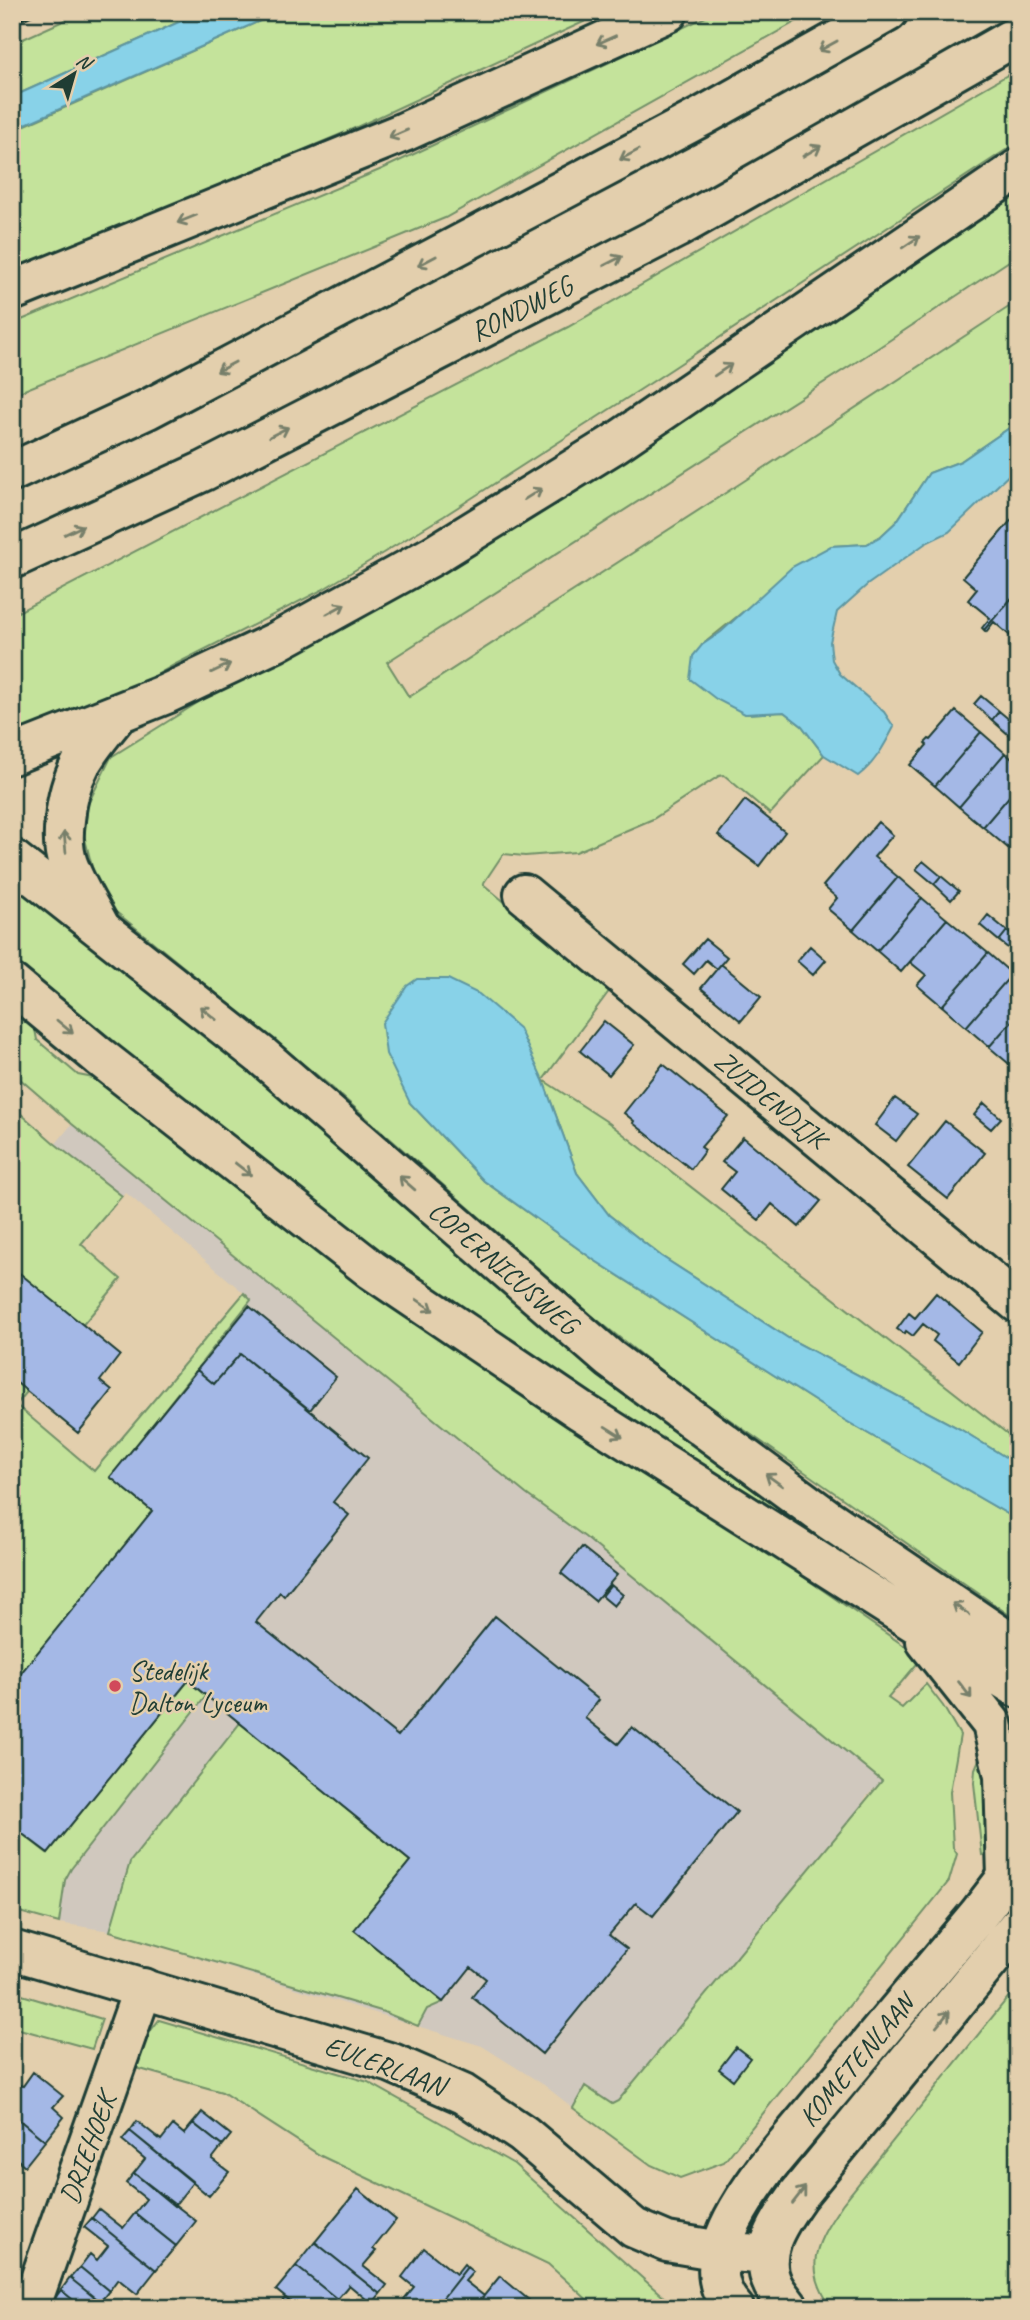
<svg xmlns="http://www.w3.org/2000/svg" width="1030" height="2320" font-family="Caveat,sans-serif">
<rect width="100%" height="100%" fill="#e3cfad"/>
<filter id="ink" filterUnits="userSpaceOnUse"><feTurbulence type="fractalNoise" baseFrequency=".0143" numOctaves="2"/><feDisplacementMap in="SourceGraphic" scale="14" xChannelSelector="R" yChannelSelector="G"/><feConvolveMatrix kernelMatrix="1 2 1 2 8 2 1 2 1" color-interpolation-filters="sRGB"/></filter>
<g filter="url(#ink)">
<path fill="#d0c8be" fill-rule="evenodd" d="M72,1124L526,1494L585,1537L882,1781L865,1798L863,1804L618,2101L612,2104L586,2086L573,2108L544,2085L482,2046L110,1931L59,1923L12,1910V1197ZM125,1192L244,1293L95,1471L16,1405L121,1279L81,1245Z"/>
<path fill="#c4e39b" stroke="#729068" stroke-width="2" d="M83,12H201L12,97V44Z
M280,12H605L346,132L12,272V131Z
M716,12H813L445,218L12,395V324L382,169Z
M1018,69V142L652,382L444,516L322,590L174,665L101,707L12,738V615L568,327Z
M1018,192V255L878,348L387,662L409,697L744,481L1018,301V422L961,461L929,473L897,521L881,536L867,544L831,546L755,602L702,645L745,714L784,712L802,726L824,755L770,814L724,775L719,776L653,819L576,852L525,856L503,854L483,884L610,990L543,1080L609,1123L1018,1442V1465L960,1429L788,1338L661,1256L609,1215L577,1173L543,1080L410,1103L484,1181L594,1260L841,1418L1018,1520V1621L670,1378L590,1314L329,1085L100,899L84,835L88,804L111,757L210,695L371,611Z
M12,875L874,1572L702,1466L382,1262L38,985L12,964Z
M12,1005L34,1024L37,1040L78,1075L104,1080L317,1244L922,1658L888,1698L902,1708L926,1684L943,1706L960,1735L950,1792L953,1848L957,1854L949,1881L724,2162L680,2178L651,2165L573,2108L585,2086L612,2104L618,2101L882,1781L585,1537L526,1494L72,1124L12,1072Z
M12,1106L54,1143L122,1196L81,1244L121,1279L16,1405L94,1471L244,1293L251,1300L111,1477L153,1512L12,1684Z
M188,1681L206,1696L71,1869L65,1880L59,1923L12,1910V1826L47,1853Z
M240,1723L410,1861L355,1930L443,2002L427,2009L418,2026L381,2011L110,1931L130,1862Z
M980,1757L984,1760L989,1832L986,1854L982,1855L974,1783L975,1769Z
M1018,1985V2308H832C801,2266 818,2240 843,2203Z
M12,1992L102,2019L92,2049L12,2027Z
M159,2020L368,2082L514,2164L676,2308H590L593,2305L548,2264L321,2156L222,2092L133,2067L145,2038Z"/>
<path fill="#88d2e8" stroke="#5e96a0" stroke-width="2" d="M201,12H280L12,130V97Z
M1018,422V466L949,532L926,543L867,585L837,612L830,642L832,660L840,674L884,712L894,727C884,746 875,763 858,776L824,755L802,726L784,712L745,714L716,699L690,679L693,656L702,645L721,632L792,567L831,546L867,544L881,536L897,521L929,473L961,461Z
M417,979H448L479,994L519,1028L543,1080L577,1173L609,1215L661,1256L788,1338L960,1429L1018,1465V1520L841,1418L594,1260L484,1181L410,1103L386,1054L382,1023L407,986Z"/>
<path fill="#a4b8e6" stroke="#1f3d34" stroke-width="2" d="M1018,512V545L1015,548L1018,551V591L984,630L982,628L990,618L968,600L977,589L963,577Z
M1018,591V639L1016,641L994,622L986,632L984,630Z
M981,696L999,711L992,720L974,704Z
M956,711L981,732L935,786L910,765L927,745L925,743L929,739L931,740Z
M999,711L1017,726L1009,735L992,720Z
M981,732L1005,753L959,807L935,786Z
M1005,753L1018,764V786L983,827L959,807Z
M1018,786V837L1008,848L983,827Z
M745,800L785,832L759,866L718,835Z
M878,822L893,835L874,857L898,877L853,930L828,909L837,898L823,886Z
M923,861L941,876L934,884L916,869Z
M941,876L959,891L951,900L934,884Z
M898,877L922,898L877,951L853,930Z
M922,898L947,919L901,972L877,951Z
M988,915L1007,931L999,941L980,925Z
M947,919L988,953L942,1006L917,985L926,975L910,962Z
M1007,931L1018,940L1017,955L999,941Z
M705,939L727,957L717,969L706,960L694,974L683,964Z
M810,946L826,960L813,975L797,961Z
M988,953L1012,974L966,1027L942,1006Z
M721,964L761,997L741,1021L701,988Z
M1012,974L1018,979V1014L989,1047L966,1027Z
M1018,1014V1063L1014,1068L989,1047Z
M604,1021L634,1045L609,1075L580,1051Z
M663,1064L728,1116L701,1147L705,1150L691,1169L633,1123L634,1121L624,1113Z
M895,1098L917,1114L896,1141L875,1125Z
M984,1103L1001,1118L991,1129L974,1115Z
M945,1121L985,1153L948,1199L908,1167Z
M743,1137L821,1201L799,1227L772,1204L759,1220L721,1189L735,1172L722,1162Z
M12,1267L120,1355L100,1381L112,1391L78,1433L12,1379Z
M936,1293L982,1332L959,1362L933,1341L937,1335L923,1324L913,1336L906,1331L904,1334L897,1329L909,1313L915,1318Z
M249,1306L336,1377L310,1410L240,1354L214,1384L197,1370Z
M240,1354L368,1458L333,1502L349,1515L284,1596L280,1592L256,1622L398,1736L495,1616L599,1700L585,1718L618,1744L632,1727L737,1812L653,1916L636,1903L609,1935L627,1949L542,2054L472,1997L486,1979L471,1967L443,2002L354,1930L410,1861L188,1681L48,1853L12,1826V1684L152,1511L110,1477L197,1370L214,1384Z
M582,1547L617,1575L595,1601L561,1573Z
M611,1585L623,1595L614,1606L602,1596Z
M736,2047L750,2058L733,2080L719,2069Z
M33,2072L63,2096L53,2107L64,2117L45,2141L12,2114V2083L23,2086Z
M202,2112L231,2135L222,2146L193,2123Z
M12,2114L45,2141L25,2166L12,2155Z
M137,2121L161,2140L173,2125L184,2134L193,2123L222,2146L212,2159L229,2172L209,2196L130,2131Z
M130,2131L193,2182L174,2206L134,2173L145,2159L122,2140Z
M134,2173L196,2221L176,2246L135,2213L146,2199L126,2183Z
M358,2189L396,2220L373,2249L376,2251L363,2266L387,2285L380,2294L315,2242Z
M99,2209L123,2228L135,2213L176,2246L156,2270L92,2218Z
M92,2218L156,2270L137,2294L118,2279L109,2291L80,2267L90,2254L97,2260L108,2246L84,2227Z
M315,2242L380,2294L372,2304L349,2285L337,2299L296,2266Z
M424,2248L456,2274L464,2264L467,2267L435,2308H415L404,2299L414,2287L402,2277Z
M296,2266L337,2299L330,2308L297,2307L276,2290Z
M80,2267L109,2291L100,2302L70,2278Z
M467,2267L473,2272L465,2281L484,2296L474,2308H435Z
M500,2276L536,2306L535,2308H474Z
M70,2278L100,2302L96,2308H83L61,2290Z
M61,2290L83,2308H59L52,2302Z
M285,2298L297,2307L300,2308H277Z"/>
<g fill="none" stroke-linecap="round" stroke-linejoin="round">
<defs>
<path id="minor" d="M524,894L1018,1303
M30,2308L143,1988"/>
<path id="tertiary" d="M12,859L262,1056L610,1359L828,1519L1018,1648
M12,984L100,1057L372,1270L581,1411L1018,1688
M926,1641L992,1724L1004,1776L1007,1878
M12,1950L392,2063L463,2094L523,2134L634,2228L667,2242L721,2251L768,2255
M734,2308C694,2267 740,2204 766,2168L978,1915L1018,1863
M789,2308C784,2301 777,2293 773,2285C757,2252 780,2221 798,2195L1018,1926"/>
<path id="trunk" d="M12,291L404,132L668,12
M12,472L148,409L703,116L888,12
M12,559L204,471L677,228L1018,35
M12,755L166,694L276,642L434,555L614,444L1018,169
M100,927C89,906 76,886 68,864C63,850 63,835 65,820C69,772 87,751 117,715"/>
</defs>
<use href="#minor" stroke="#1f3d34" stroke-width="44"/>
<use href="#tertiary" stroke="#1f3d34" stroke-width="44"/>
<use href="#trunk" stroke="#1f3d34" stroke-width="44"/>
<use href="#minor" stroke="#e3cfad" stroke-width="38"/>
<use href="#tertiary" stroke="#e3cfad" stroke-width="38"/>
<use href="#trunk" stroke="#e3cfad" stroke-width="38"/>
<path stroke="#1f3d34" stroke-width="5" d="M12,23L36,12"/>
</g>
<defs><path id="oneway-shaft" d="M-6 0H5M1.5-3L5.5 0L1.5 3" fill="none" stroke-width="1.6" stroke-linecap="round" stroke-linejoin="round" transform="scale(1.75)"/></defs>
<g stroke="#777f6a">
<use href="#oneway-shaft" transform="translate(606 40) rotate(156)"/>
<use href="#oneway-shaft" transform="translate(828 46) rotate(151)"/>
<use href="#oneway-shaft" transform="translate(398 134) rotate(157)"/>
<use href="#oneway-shaft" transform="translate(812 151) rotate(-30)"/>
<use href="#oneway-shaft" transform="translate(629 155) rotate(152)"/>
<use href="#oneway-shaft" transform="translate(187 219) rotate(158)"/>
<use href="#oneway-shaft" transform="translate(911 242) rotate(-34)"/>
<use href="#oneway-shaft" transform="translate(427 261) rotate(152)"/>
<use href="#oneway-shaft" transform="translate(613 261) rotate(-27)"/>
<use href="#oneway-shaft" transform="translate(226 367) rotate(152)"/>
<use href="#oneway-shaft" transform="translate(723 370) rotate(-34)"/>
<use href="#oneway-shaft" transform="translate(279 432) rotate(-27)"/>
<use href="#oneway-shaft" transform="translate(533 494) rotate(-32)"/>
<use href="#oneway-shaft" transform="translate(74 530) rotate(-25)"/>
<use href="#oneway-shaft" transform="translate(336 609) rotate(-29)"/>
<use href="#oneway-shaft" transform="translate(221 668) rotate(-26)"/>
<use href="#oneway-shaft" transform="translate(65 842) rotate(-95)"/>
<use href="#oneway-shaft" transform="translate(208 1013) rotate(-141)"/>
<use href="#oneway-shaft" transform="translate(65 1027) rotate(40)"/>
<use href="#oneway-shaft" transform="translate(243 1169) rotate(38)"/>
<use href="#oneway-shaft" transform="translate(407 1183) rotate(-139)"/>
<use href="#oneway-shaft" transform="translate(425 1305) rotate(34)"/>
<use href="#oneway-shaft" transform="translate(614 1432) rotate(32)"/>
<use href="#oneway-shaft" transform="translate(774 1480) rotate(-144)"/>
<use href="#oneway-shaft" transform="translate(961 1609) rotate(-146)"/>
<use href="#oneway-shaft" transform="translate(965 1690) rotate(52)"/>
<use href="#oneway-shaft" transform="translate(943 2019) rotate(-50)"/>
<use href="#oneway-shaft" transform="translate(799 2195) rotate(-52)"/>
</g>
</g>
<circle fill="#d1495b" stroke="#e3cfad" stroke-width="2.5" cx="115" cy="1686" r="7"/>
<g text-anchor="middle" stroke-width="5" stroke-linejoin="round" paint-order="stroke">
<g font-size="28" fill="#1f3d34" stroke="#e3cfad">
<text transform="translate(521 308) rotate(-27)" y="10">RONDWEG</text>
<text transform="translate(771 1099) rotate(40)" y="10">ZUIDENDIJK</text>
<text transform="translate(504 1267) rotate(41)" y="10">COPERNICUSWEG</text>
<text transform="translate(856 2060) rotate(-50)" y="10">KOMETENLAAN</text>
<text transform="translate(385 2065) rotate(20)" y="10">EULERLAAN</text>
<text transform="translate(87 2148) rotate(-70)" y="10">DRIEHOEK</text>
</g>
<g font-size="28" fill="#1f3d34" stroke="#e3cfad" text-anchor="start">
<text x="129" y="1680">Stedelijk<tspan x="129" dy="32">Dalton Lyceum</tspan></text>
</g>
</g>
<rect width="1030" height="2320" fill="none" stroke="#e3cfad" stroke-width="42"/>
<rect x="21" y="21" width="988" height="2278" fill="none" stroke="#1f3d34" stroke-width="2.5" filter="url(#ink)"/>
<g transform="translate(74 74) rotate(37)" stroke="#e3cfad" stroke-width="5" paint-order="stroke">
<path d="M0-5L12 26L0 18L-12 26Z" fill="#1f3d34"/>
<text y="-10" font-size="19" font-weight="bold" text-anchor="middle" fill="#1f3d34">N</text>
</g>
</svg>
